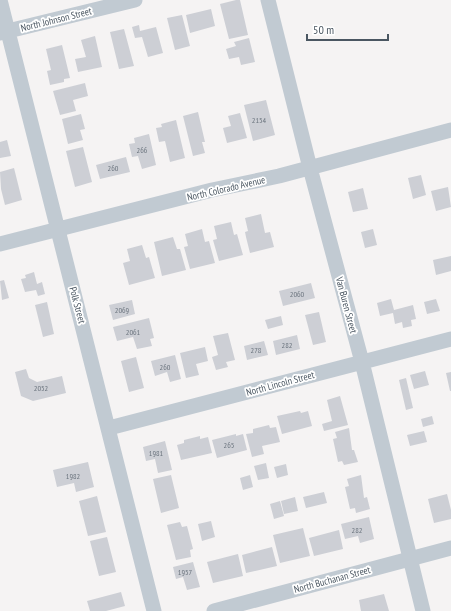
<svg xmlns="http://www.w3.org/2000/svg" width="451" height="611" font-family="'PT Sans Narrow',sans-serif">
<rect width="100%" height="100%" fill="#f5f3f3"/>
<path fill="#cdcfd5" d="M236,0H240L248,35L229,39L220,4Z
M211,9L215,26L190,33L186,15Z
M182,15L190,46L175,50L167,18Z
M139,25L140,31L156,27L163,53L148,57L142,37L135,38L132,27Z
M124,29L134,66L119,69L110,32Z
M95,36L102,67L78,72L75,59L86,57L81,40Z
M249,38L255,62L241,65L239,57L229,59L226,49L236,46L234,42Z
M62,45L70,78L64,79V82L50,85L47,71L51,70L46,49Z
M85,83L88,96L73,100L76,111L60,115L53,91Z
M266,100L275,135L253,141L244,105Z
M198,112L205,142H202L205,153L193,156L183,116Z
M240,113L247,138L227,143L223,128L231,126L228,116Z
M81,114L85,129L80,130L83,140L68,144L62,119Z
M176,120L185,158L170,162L165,141L159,142L156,128L162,127L161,124Z
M149,134L156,165L142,169L138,156L132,157L129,144L135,143L134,138Z
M7,140L11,156L0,158V142Z
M83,147L92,182L75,187L66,151Z
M126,157L130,172L100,179L96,165Z
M14,168L22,200L5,205L1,189L0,172Z
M421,175L426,195L413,199L408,178Z
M448,187L451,207L436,211L431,191Z
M363,188L368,209L353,212L348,192Z
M261,214L265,233L270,232L274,247L250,253L246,237L245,232L248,231L245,218Z
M231,222L234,235L237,234L243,255L219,261L213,240L217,239L214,226Z
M202,229L205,242L209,241L215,263L190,269L184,247L188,246L185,234Z
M373,229L377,245L365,248L361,232Z
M173,237L177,249H180L186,270L162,276L154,242Z
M142,245L146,258L149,257L155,278L129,285L123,263L130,261L127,249Z
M451,256V271L436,275L433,260Z
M34,272L37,284L42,282L45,294L38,296L36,290L25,292L21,279L26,278L25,275Z
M4,280L9,298L2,300L0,281Z
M311,283L315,298L283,306L279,291Z
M391,299L394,310L413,305L416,319L411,320L412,326L403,328L402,322L395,324L393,313L380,316L377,303Z
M436,299L440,311L427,314L424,302Z
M132,300L135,314L113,320L109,305Z
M47,302L54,334L43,337L35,305Z
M319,312L326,342L313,345L305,315Z
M281,316L283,325L268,329L265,320Z
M149,318L154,338L150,339L152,346L137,349L133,337L117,341L113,327Z
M228,333L235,360L226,362L228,367L216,370L212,357L218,355L213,336Z
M297,335L300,349L276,355L273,341Z
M264,341L268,355L247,360L244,346Z
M205,347L208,361L196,364L199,375L186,378L180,353Z
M175,355L181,379L170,382L167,372L155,376L151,361Z
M136,357L144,388L129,392L121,361Z
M26,369L29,378L37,382L62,376L66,393L33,401L21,396L15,372Z
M425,371L429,385L414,389L410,375Z
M451,372V391H450L446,373Z
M406,378L413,408L406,410L399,380Z
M340,396L348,425L324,431L322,424L332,421L327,400Z
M300,411L301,413L308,411L312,426L282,434L277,416Z
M432,416L434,424L423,427L421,419Z
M269,425L270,428L276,427L280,442L262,446L264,454L252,457L246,434L253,433V429Z
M349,428L352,450H354L358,462L344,465L342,461L338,462L333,439L337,438L335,432Z
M424,431L427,442L410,446L407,435Z
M236,434V436L243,434L247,450L217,458L212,440Z
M200,436V439L208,437L212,453L181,460L177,445L184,443V440Z
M165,441L172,470L158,473L155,459L146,461L143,447Z
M88,462L94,487L76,492L74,483L57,487L53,470Z
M266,463L269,478L258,480L254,466Z
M286,464L288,475L277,478L274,467Z
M171,475L179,508L161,513L153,479Z
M250,475L253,487L243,490L240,478Z
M361,475L364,498L367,497L370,509L356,513L355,508L350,509L345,487L349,486L347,479Z
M324,492L327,503L306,508L303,497Z
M447,494L451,510V519L434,523L428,499Z
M97,496L106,532L88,536L79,501Z
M295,497L298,511L284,514L281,501Z
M280,501L284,516L274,519L270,504Z
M369,517L374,539L360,543L358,536L345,539L341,524Z
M211,521L215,537L202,541L198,524Z
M180,522L182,527L187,526L193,549L190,550L191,557L176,560L167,525Z
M303,528L310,556L280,563L273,535Z
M339,530L343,549L314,556L309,538Z
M107,537L116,572L99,576L90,541Z
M272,547L277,566L246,573L242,555Z
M238,554L243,576L213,583L207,562Z
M193,562L200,587L187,590L183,577L176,579L173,567Z
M121,592L125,606L106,611H90L87,601Z
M384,594L389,611H361L359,600Z"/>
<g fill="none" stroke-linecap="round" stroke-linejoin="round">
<path stroke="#c1cad2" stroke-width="15" d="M0,0L154,611
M268,0L310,168L362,362L423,611
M0,33L135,0
M0,244L212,190L279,176L451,130
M109,428L451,339
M214,611L451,548"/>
</g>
<g text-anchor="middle" stroke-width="3.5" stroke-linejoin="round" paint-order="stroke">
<g font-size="8" fill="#6b747e">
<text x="259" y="123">2154</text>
<text x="142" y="153">266</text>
<text x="113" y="171">260</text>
<text x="297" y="297">2060</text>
<text x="122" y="313">2069</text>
<text x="133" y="335">2061</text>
<text x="287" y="348">282</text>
<text x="256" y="353">278</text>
<text x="165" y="370">260</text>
<text x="41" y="391">2052</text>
<text x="229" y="448">265</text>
<text x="156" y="456">1981</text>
<text x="73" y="479">1982</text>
<text x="357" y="533">282</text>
<text x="185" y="575">1957</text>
</g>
<g font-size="10" fill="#4a5661" stroke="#fff">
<text transform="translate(56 19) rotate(-14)" y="4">North Johnson Street</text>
<text transform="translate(226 188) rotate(-13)" y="4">North Colorado Avenue</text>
<text transform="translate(78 305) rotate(75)" y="4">Polk Street</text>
<text transform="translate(347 305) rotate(75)" y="4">Van Buren Street</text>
<text transform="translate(280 383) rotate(-15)" y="4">North Lincoln Street</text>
<text transform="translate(332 579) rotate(-15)" y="4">North Buchanan Street</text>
</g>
</g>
<path d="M307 34v6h81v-6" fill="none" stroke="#4a5661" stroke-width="2"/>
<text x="313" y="34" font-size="12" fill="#4a5661" stroke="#ffffff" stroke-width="3" paint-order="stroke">50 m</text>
</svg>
